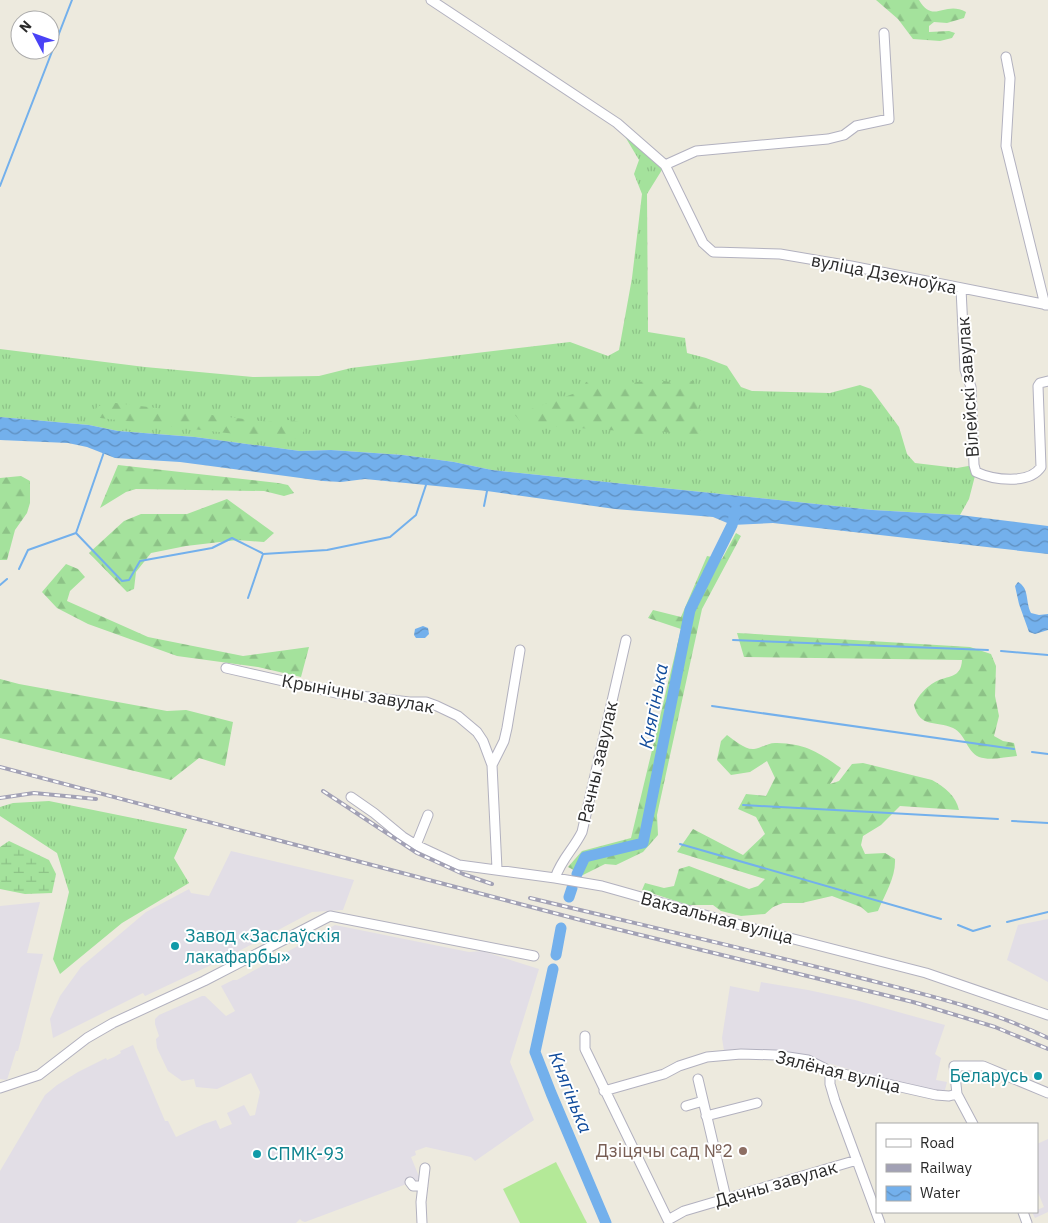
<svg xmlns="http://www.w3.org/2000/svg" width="1048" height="1223" font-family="'IBM Plex Sans',sans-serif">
<defs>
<pattern id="grass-tufts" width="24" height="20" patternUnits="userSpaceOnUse" patternTransform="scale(1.25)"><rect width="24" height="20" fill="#a4e29c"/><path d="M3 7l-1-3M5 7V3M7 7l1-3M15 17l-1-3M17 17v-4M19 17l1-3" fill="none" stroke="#8dc287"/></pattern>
<pattern id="forest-firs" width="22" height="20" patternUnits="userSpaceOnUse" patternTransform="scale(1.25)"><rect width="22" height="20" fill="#a4e29c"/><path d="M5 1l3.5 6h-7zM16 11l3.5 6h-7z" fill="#8dc287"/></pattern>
<pattern id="wetland-marsh" width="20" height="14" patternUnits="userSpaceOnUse" patternTransform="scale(1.25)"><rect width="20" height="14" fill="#a4e29c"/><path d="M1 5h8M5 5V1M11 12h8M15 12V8" fill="none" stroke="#8dc287"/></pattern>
<pattern id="water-waves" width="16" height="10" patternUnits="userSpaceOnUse" patternTransform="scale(1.25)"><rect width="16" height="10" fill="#73b0ec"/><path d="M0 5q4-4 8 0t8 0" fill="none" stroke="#5f8fbf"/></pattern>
</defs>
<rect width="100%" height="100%" fill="#edeade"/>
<path fill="#e2dee6" d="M231,851L354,880L343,910L312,912L224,959L145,996L143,993L53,1038L50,1019L60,996L81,967L146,912L189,889L191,893L209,896Z
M40,902L27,953L43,954L18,1051H16L7,1080L0,1079V906Z
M1048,919V982L1007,960L1018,925Z
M335,925L469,952L482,951L539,969L510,1062L534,1120L475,1161L471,1157L426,1147L415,1151L416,1155L411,1157L420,1179L305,1222L302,1221L300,1219L296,1223H0V1171L45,1095L57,1085L78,1072L106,1058L107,1060L114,1057L121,1053L120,1051L133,1045L165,1121H168L176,1137L204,1124L216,1120L220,1129L232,1124L227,1113L244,1105L250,1116L255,1115L260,1092L251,1073L217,1089L196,1087L194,1079L182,1081L168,1071L157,1048L156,1039L159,1036L155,1024V1019L159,1015L202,996H205L226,1016L235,1011L221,986L233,980H237Z
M761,982L808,990L855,1000L945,1025L935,1054L941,1058L936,1080L947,1082L944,1094L933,1093L806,1057L781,1053L724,1051L722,1038L730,986L759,992Z
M1048,1139V1212L1035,1218L1032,1212H1037V1210L1044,1207L1037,1190V1144Z"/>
<path fill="url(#grass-tufts)" d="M617,123L665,165L647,194L648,332L685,338L687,353L706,358L727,366L741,387L752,391L830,393L860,385L871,389L899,427L907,454L915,463L957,468L974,465L976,472L969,499L960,515L873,510L492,470L454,462L403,455L331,450L300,451L195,437L118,431L89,425L0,417V349L145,367L253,377L319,376L351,368L570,342L608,356L619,350L632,278L642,194L634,174L639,160Z
M49,801L187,829L174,858L189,883L122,923L60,974L53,959L69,892L57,853L0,816V807L13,803Z"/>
<path fill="url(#forest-firs)" d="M876,0H919C934,25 944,0 966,12L964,18L947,23L934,22L929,26V32L949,31L955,33L952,38L940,41L913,39L898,19Z
M657,380L670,382L694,381L702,439L660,431L634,444L622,431L522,424L515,415L581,391L586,382L596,381L611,393L628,383Z
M106,403H116L267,422L289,420L299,422L304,431L297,439H278L92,417L97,407Z
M118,465L278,483L288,485L294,493L284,496L264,491L136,489L126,492L100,508Z
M21,476L30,481V503L27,513L15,530L7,560H0V478Z
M227,499L274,533L264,542L237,540L186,546L151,553L136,572L134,589L127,592L89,553L124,521L141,514H187Z
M736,533L741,536L702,609L657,815L658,835L643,852L616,865L605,864L583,875L568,867L582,851L631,838L681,629L648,618L653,610L681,617L707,556L722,559Z
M66,564L78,569L85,577L70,591L67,601L148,637L243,656L309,647L301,677L258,667L177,656L88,624L57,608L42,592Z
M737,633L970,647L991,654L996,666L995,696L999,716L994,736L1003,741L1014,743L1017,756C1005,757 990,761 979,757C966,751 966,734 953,728C936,720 920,729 914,705C918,696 926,687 935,682C948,675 961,679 962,660L744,657Z
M0,679L19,684L167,711L186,710L233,722L225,766L199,758L171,780L0,738Z
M727,735C734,740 745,750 754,749C762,748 769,742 777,743C806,744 818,752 841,768L830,784L839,781L852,764L863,763L932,780C945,787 956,796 959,810L900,806L881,825L863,836L861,845L865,854L885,853L895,859C896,877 885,894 878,911L868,913L861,907L832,896L802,903H783L773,907L765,914L741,916L721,911L713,905H688L642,890L645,883L664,888L674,886L679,869L689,866L749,889L758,886L765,879L677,852L693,829L743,855L765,834L756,817L738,809L746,794L766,796L775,778L767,761L750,772L731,775L717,760L721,741Z"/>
<path fill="url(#wetland-marsh)" d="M9,841L49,860L56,874L52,893L25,894L0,889V847Z"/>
<path fill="#b4e998" d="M556,1162L587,1223H520L503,1189Z"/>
<path fill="url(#water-waves)" d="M0,417L89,425L118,431L195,437L300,451L331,450L403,455L454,462L492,470L873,510L960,515L1048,526V554L773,523L732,525L713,517L615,509L487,491L365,479L341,482L323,481L180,462L115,458L87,447L68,443L0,440Z
M1018,582C1030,589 1025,601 1031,613L1039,615L1048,614V630L1035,634L1029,632L1019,604L1015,586Z
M423,626L428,628L429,634L425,638H416L414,635L415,629Z"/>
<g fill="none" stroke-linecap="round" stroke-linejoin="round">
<path stroke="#73b0ec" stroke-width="2" d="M0,186L72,0
M484,506L487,491
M76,533L122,581L129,580L140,561L212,548L232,538L262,553
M19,569L28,550L76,533L104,452
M0,585L7,579
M248,598L263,554L327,550L390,537L416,515L426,485
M733,640L988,650
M1001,651L1048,655
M712,706L1014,749
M1032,752L1048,754
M743,805L998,819
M1012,821L1048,823
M680,844L941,919
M1007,922L1048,912
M958,925L973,931L990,926"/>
<path stroke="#73b0ec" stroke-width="11" d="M577,874L585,857L643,843L690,610L732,525L736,510
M569,897L572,888
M556,955L561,928
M553,969L535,1052L551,1093L606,1223"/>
<defs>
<path id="minor" d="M431,0L617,123L665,165L703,243L713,252L780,254L851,266L1048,305
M1006,57L1010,78L1006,146L1045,305
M665,165L696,151L828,139L844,135L856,126L889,119L884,33
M961,289L965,370L971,387L974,465L976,472C993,480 1029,485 1041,467L1038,386L1040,383L1048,381
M226,668L336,693L409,702H426L437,706L458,716L477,732L483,741L492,765
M351,797L374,813L403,837L416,845
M428,815L416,845L459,865L555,878L602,886L751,928L926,973L1048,1015
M497,869L492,765L504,741L507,728L520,650
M555,878C562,858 573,850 582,832L626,640
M585,1036V1049L668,1220L684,1211L857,1160
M830,1071V1084L835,1101L880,1223
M698,1079L726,1198
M0,1088L39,1075L87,1038L113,1023L204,981L330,916L534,956
M604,1091L664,1074L679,1066L707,1057L741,1054L775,1055L808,1060L830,1071L936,1095L949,1096L957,1094
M686,1106L703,1101
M706,1116L757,1103
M973,1124L957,1094L954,1066H983L1048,1093
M410,1182L413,1186H423
M1023,1212L1027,1223
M422,1223L421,1202L425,1168"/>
</defs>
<use href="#minor" stroke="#b2b1bf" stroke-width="11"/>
<use href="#minor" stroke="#fff" stroke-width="9"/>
<defs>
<path id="rail" d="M0,767L592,923L913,1002L995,1027L1048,1049
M323,791L417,853L463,874L492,884
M0,798L34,793L96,799
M530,898C638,924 746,949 853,976C919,993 987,1008 1048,1038"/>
</defs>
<use href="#rail" stroke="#a2a1b5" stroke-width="4"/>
<use href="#rail" stroke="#fff" stroke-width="2" stroke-dasharray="5.5" stroke-linecap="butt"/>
</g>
<g fill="#0f9aa8" stroke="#fff" stroke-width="2">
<circle cx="175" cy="946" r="5"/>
<circle cx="1038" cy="1076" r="5"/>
<circle cx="257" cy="1154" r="5"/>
</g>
<circle fill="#8d6e63" stroke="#fff" stroke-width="2" cx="743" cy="1151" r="5"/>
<g text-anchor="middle" stroke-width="4" stroke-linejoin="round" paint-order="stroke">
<g font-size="18" fill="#2b2b2b" stroke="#fff">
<text transform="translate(884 274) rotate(11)" y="6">вуліца Дзехноўка</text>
<text transform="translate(968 387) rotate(-94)" y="6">Вілейскі завулак</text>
<text transform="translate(358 694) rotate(10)" y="6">Крынічны завулак</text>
<text transform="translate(598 762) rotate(-77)" y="6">Рачны завулак</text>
<text transform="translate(717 918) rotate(15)" y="6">Вакзальная вуліца</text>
<text transform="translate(838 1072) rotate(14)" y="6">Зялёная вуліца</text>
<text transform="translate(776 1184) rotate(-16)" y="6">Дачны завулак</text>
</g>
<g font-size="18" fill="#0d838f" stroke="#fff" text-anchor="start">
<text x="185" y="942">Завод «Заслаўскія<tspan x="185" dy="21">лакафарбы»</tspan></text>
<text x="1028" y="1082" text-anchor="end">Беларусь</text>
<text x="267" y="1160">СПМК-93</text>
</g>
<g font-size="18" fill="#785e54" stroke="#fff" text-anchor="end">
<text x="733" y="1157">Дзіцячы сад №2</text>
</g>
<g font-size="19" font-style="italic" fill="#104b9b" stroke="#fff">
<text transform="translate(653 706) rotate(-79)" y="7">Княгінька</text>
<text transform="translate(571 1092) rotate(68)" y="7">Княгінька</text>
</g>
</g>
<rect x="876" y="1123" width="162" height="90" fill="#ffffff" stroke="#aaaaaa"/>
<rect x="886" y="1139" width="25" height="8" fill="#ffffff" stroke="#aaaaaa"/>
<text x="920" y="1148" font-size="15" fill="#2b2b2b">Road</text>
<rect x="886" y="1164" width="25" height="8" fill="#a2a1b5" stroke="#aaaaaa"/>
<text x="920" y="1173" font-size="15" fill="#2b2b2b">Railway</text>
<rect x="886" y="1186" width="25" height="15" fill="url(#water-waves)" stroke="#aaaaaa"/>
<text x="920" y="1198" font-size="15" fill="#2b2b2b">Water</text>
<g transform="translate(35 35) rotate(311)"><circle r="24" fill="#ffffff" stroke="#aaaaaa"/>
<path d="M0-4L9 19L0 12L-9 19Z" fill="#4942f6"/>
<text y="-8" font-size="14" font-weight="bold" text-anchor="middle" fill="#2b2b2b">N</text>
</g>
</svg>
